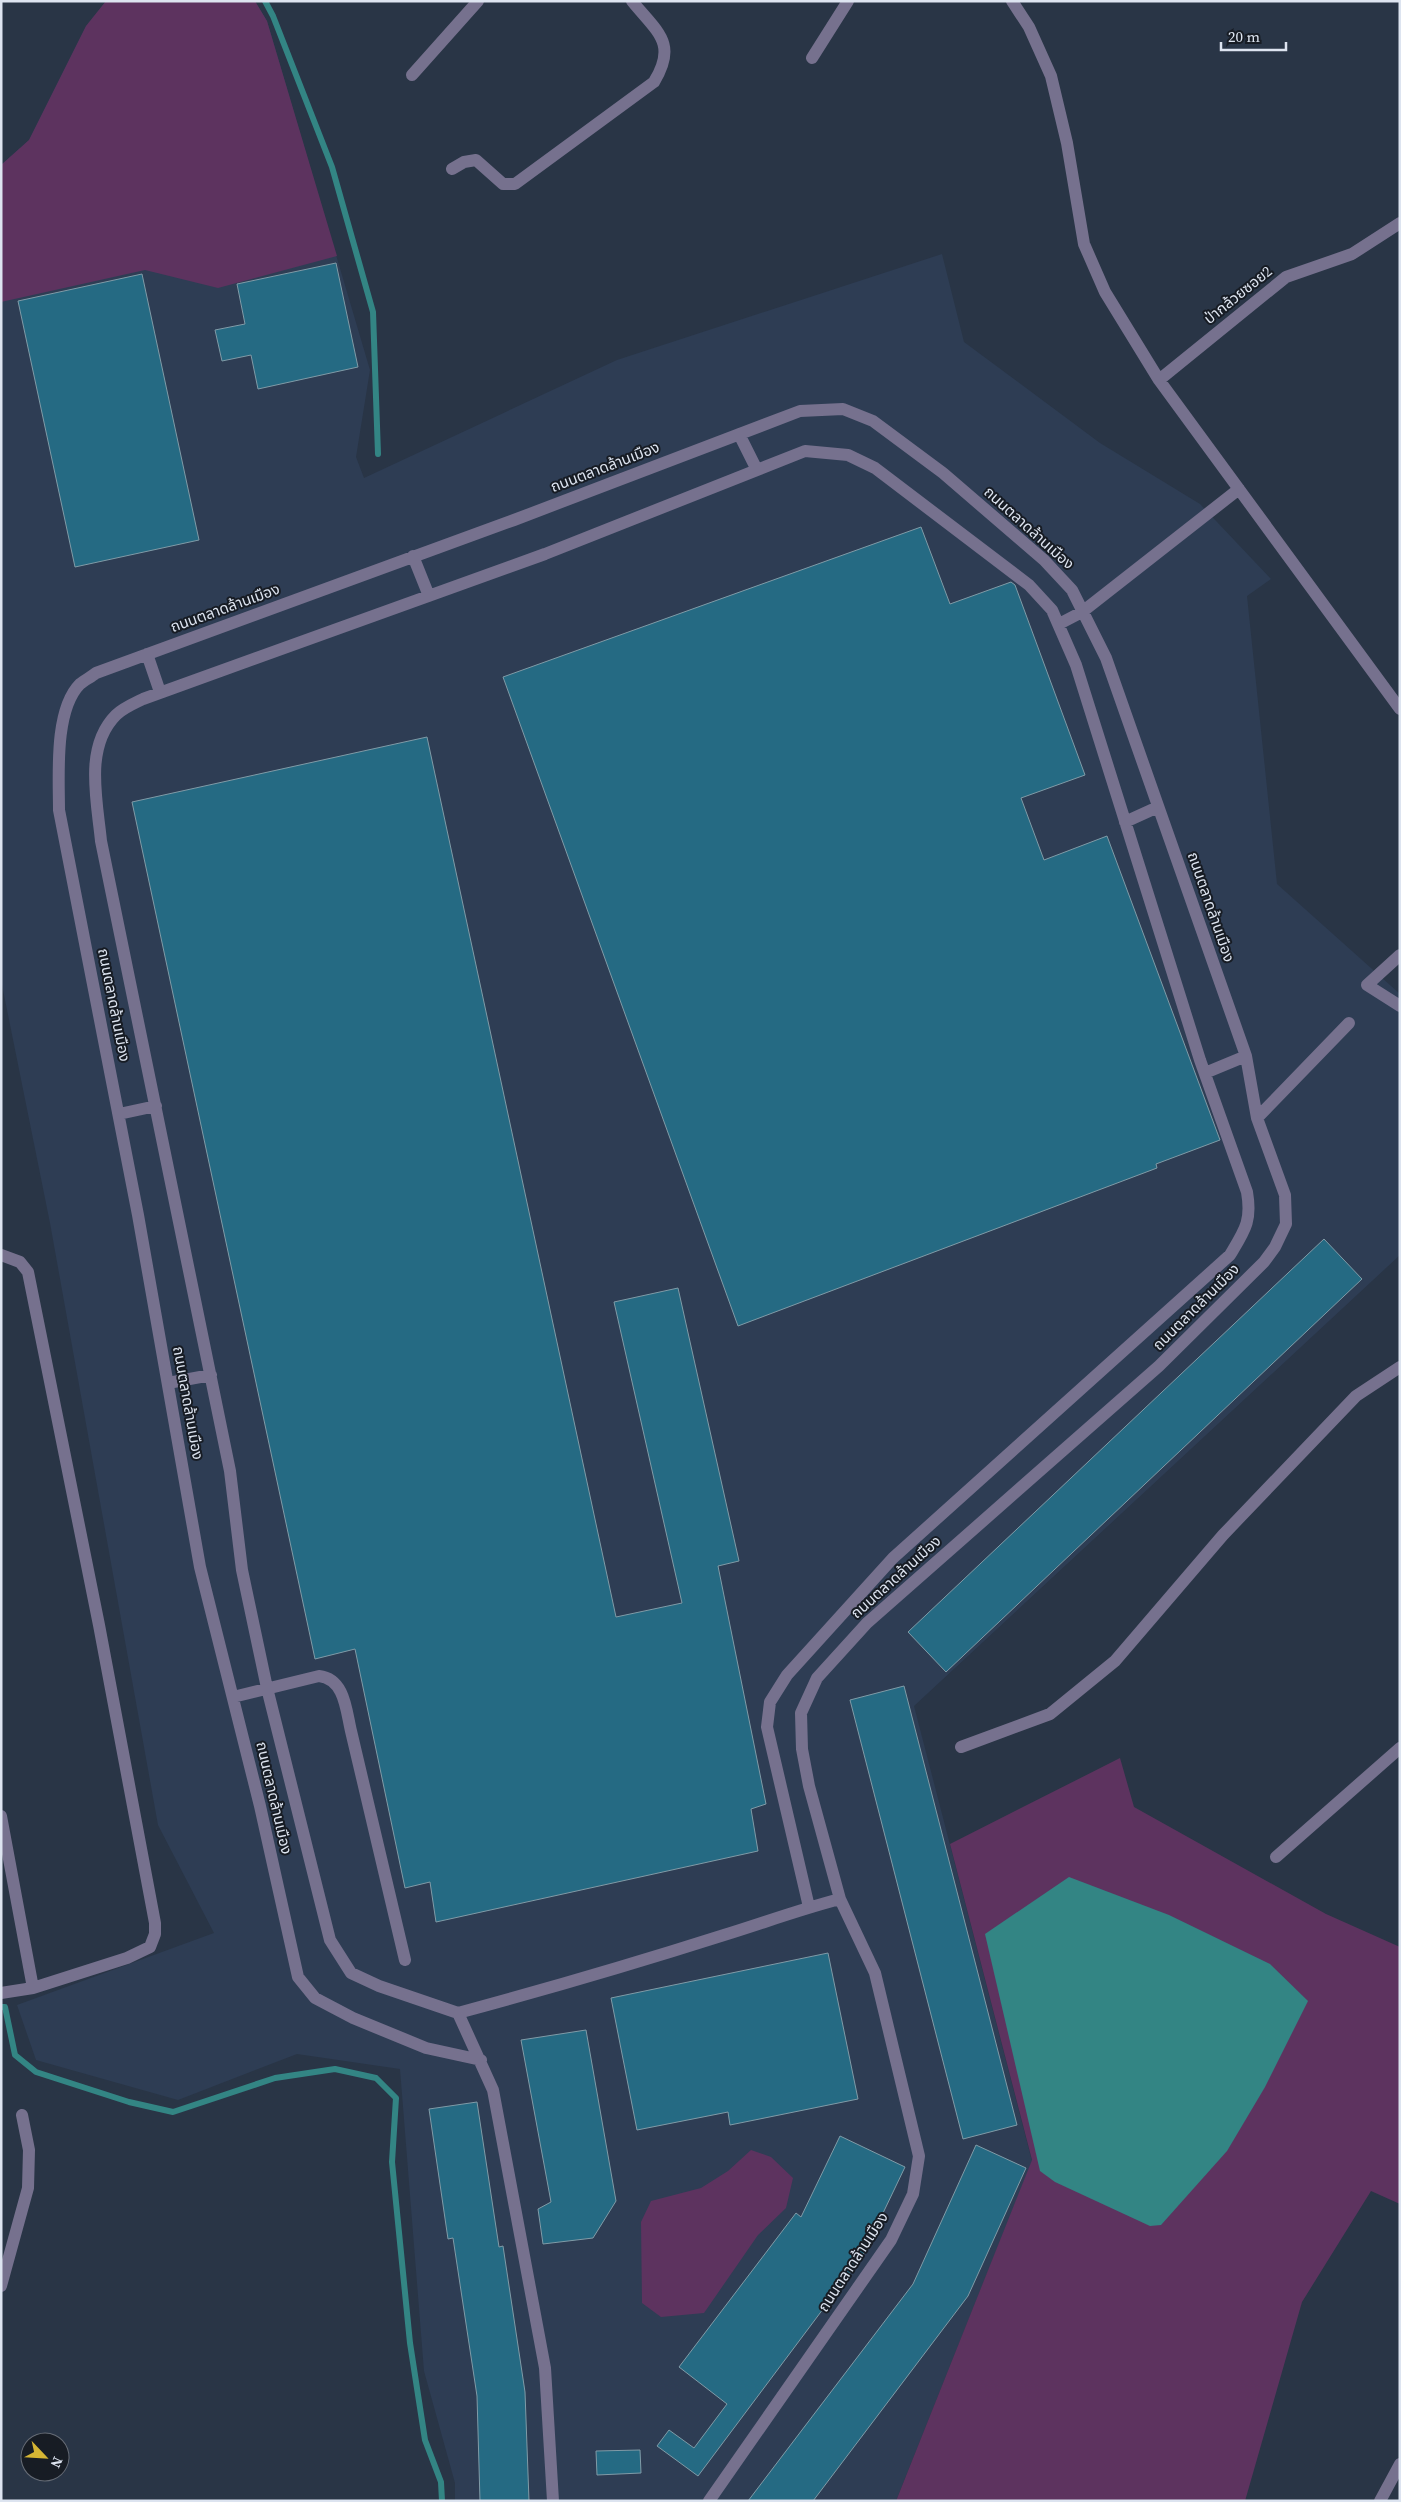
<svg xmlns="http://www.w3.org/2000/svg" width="1401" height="2502" font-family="'Source Serif 4','Noto Sans Thai',serif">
<rect width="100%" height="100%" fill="#293546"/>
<path fill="#2e3d54" d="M106,1H255L267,21L370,370L356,457L364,478L617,360L942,254L964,342L1100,443L1200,504L1271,579L1247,596L1277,884L1400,994V1255L914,1706L1032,2161L896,2501H455V2483L424,2371L400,2069L297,2054L178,2100L36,2060L17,2005L214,1933L158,1825L50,1223L1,980V165L29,140L86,26Z"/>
<path fill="#5d335f" d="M106,1H255L267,21L337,256L218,288L145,270L1,302V165L29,140L86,26Z
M1120,1758L1134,1807L1326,1914L1400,1947V2204L1371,2191L1302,2302L1245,2501H896L1032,2160L950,1844Z
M751,2150L771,2157L793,2178L786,2208L758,2235L704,2313L661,2317L642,2303L641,2222L651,2201L701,2188L728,2171Z"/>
<path fill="#338584" d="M1069,1877L1169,1915L1270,1964L1308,2001L1265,2087L1227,2151L1161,2225L1150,2226L1055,2182L1040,2171L985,1934Z"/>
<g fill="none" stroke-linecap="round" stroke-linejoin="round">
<path stroke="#338584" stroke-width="6" d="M265,1L273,16L332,167L373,312L378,454
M1,2007H5L15,2055L36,2072L129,2102L173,2112L275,2078L335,2069L376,2078L396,2098L392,2162L410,2343L425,2440L441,2482L442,2501"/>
</g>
<path fill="#256a83" stroke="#809ba7" d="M336,263L358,367L258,389L251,355L222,361L215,330L245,324L237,284Z
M142,274L199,540L75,567L18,301Z
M921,527L950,604L1011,582L1015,585L1085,775L1021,798L1044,860L1107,836L1220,1140L1156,1164L1157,1168L738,1326L503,677Z
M427,737L616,1617L682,1603L614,1302L678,1288L739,1561L718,1566L766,1804L751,1809L758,1851L436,1922L430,1882L405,1888L355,1649L315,1659L132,802Z
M1324,1239L1362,1279L946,1672L908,1632Z
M904,1686L1017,2125L963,2139L850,1700Z
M828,1953L858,2099L730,2125L728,2112L637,2130L611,1998Z
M586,2030L616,2201L593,2238L543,2244L538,2209L551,2202L521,2040Z
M477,2102L499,2247L503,2246L525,2392L529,2501H480L477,2396L453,2238L448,2239L429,2109Z
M840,2136L905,2167L862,2257L698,2476L657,2446L669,2430L694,2448L727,2404L679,2367L796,2213L801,2217Z
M976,2145L1026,2168L968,2296L813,2501H748L913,2284Z
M640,2450L641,2473L597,2475L596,2451Z"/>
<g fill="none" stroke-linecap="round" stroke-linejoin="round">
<path stroke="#76718e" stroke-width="12" d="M1012,1L1029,27L1051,76L1067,143L1084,244L1105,292L1159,380L1400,709
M812,58L848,1
M412,75L478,1
M452,169L464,162L476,160L503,184H515L654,82C678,43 657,32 632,1
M1159,380L1286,277L1352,254L1400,223
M739,434L757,470
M413,556L429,596
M1059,624L1082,612L1239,489
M147,654L160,692
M1125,822L1158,807
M1400,955L1367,985L1400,1006
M1205,1073L1246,1056
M119,1114L156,1106
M1257,1118L1349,1023
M1,1255L20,1262L28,1272L99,1625L155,1923V1934L150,1947L127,1958L33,1988
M168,1383L211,1375
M233,1697L319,1676C345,1679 346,1710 351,1731L405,1960
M961,1747L1050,1714L1115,1661L1223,1535L1356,1396L1400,1367
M1,1816L33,1988L1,1993
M1276,1857L1400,1748
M458,2013L379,1986L351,1973L330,1940L267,1688L242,1570L230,1471L101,841C97,800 84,747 116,715C123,708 135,703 143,699L545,554L805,451L848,455L875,468L1029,585L1052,610L1076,665L1200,1060L1247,1192C1252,1221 1245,1230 1230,1255L893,1558L787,1675L770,1702L767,1727L809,1907
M481,2060L426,2048L353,2018L315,1998L298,1977L260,1806L200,1567L138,1215L59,810C59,776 54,710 80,684C85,680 91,677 96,673L514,520L800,411L843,409L873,421L943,473L1044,560L1072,590L1106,658L1246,1056L1257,1118L1285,1195L1286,1224L1275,1247L1264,1262L1159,1366L867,1623L817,1678L801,1713L802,1749L809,1786L840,1899
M1,2286L28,2188L29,2150L22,2115
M553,2501L545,2368L493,2090L458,2013C547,1989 636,1963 724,1935C763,1923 801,1909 840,1899L875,1973L919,2156L913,2194L891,2240L709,2501
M1380,2501L1400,2464"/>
</g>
<g text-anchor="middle" stroke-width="4" stroke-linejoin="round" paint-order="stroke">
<g font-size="15" fill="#dde4f0" stroke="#171c24">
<text transform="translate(1238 295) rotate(-39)" y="5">ป่ากล้วยซอย2</text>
<text transform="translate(605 467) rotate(-21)" y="5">ถนนตลาดล้านเมือง</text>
<text transform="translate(1029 528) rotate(42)" y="5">ถนนตลาดล้านเมือง</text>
<text transform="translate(225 608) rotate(-20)" y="5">ถนนตลาดล้านเมือง</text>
<text transform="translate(1211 907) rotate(71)" y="5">ถนนตลาดล้านเมือง</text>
<text transform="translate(114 1005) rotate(79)" y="5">ถนนตลาดล้านเมือง</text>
<text transform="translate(1196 1307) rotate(-45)" y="5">ถนนตลาดล้านเมือง</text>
<text transform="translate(188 1403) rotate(80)" y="5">ถนนตลาดล้านเมือง</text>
<text transform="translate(896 1577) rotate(-42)" y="5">ถนนตลาดล้านเมือง</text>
<text transform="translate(274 1798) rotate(77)" y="5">ถนนตลาดล้านเมือง</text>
<text transform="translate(853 2262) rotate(-57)" y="5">ถนนตลาดล้านเมือง</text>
</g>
</g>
<rect width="1401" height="2502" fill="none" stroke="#dde4f0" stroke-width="5"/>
<g transform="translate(45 2457) rotate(115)"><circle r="24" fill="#171c24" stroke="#666c76"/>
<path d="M0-4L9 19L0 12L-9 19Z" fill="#d5b534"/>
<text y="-8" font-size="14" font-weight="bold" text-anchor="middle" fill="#dde4f0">N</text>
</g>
<path d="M1221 42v8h65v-8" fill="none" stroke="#dde4f0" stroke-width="2.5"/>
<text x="1228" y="42" font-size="15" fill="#dde4f0" stroke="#171c24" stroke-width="4" paint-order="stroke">20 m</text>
</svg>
